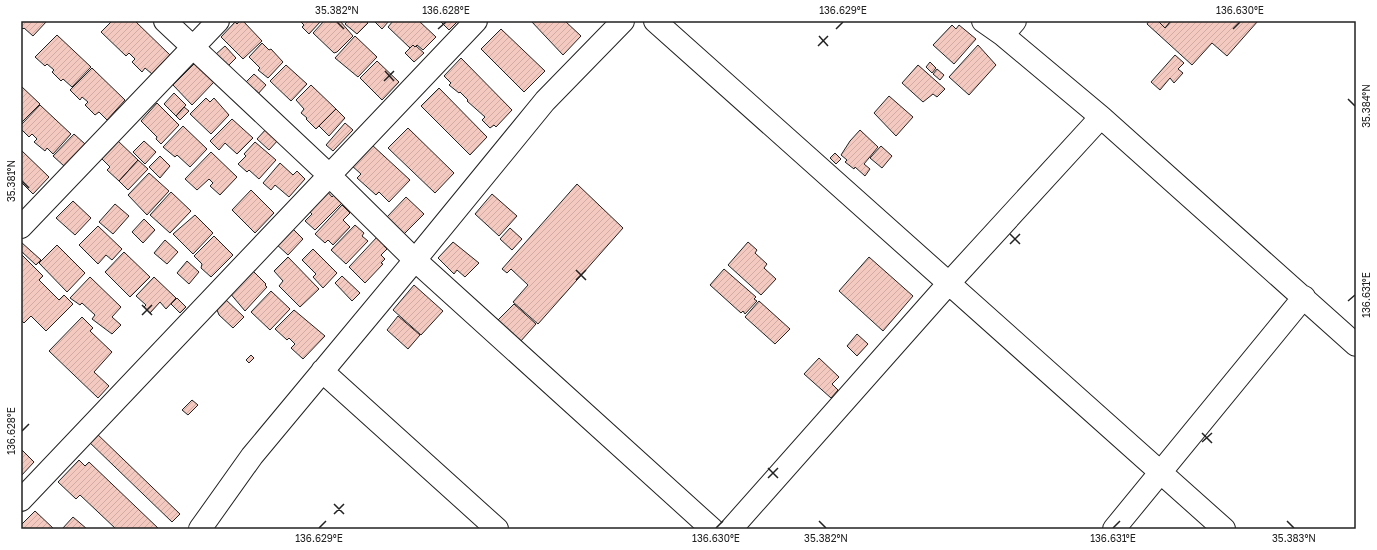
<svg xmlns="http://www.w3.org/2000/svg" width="1377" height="550" font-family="'Golos Text',sans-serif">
<defs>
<pattern id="building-hatch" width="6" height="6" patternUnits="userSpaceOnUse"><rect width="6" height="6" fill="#f3c9c0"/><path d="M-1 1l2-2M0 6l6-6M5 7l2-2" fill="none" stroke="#d0aca5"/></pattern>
</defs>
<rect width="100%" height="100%" fill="#fff"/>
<path fill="url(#building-hatch)" stroke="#222" d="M21,21H47L33,36L24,28L23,29L21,27Z
M112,21H135L170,55L152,74L145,68L142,72L132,62L135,59L129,53L126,56L101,32Z
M240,21H243L262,41L243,59L221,37L235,22L237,24Z
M300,21H321L309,34L302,27L304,25Z
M324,21H340L353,36L337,52L334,53L313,33Z
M348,21H366L368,23L357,34L345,24Z
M374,21H389L382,29Z
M393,21H419L436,37L423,50L417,45L415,47L413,45L410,48L388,27Z
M440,21H458L449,30Z
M531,21H565L581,36L563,55Z
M1149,21H1158L1165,28L1171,21H1258L1227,56L1212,43L1192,65L1147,24Z
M1158,21H1171L1165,28Z
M952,25L956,29L959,25L976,39L954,64L933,45Z
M501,29L545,71L524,92L481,49Z
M57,35L91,67L72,87L63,79L61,81L52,72L54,70L47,64L45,66L35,57Z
M355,36L377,57L358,77L335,58Z
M262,43L269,50L271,49L283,62L268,78L258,70L260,68L249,57Z
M413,45L415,47L416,46L424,53L414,62L405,53Z
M978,45L996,65L969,95L949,77Z
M225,46L236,58L227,67L215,55Z
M1175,55L1184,63L1178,69L1183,73L1174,83L1170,78L1160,90L1151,82Z
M461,58L512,110L496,127L494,125L490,128L482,120L485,117L467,101L468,100L460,92L459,93L449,85L451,83L444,76Z
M377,61L399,82L382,100L360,78Z
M930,62L936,68L932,73L926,67Z
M195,63L214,82L192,105L173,85Z
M286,65L307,84L291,101L270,81Z
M918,65L945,89L937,97L933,94L923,102L902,83Z
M92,68L125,100L107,120L99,112L95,115L85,105L88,102L82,97L80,100L70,90Z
M937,69L944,75L940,80L933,74Z
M254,74L266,85L257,95L244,84Z
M311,85L336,109L316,129L306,119L307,118L301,113L304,109L296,100Z
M21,86L40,104L21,123Z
M439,88L487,137L470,155L421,106Z
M174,93L186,105L176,116L164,104Z
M889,96L913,117L896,136L874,113Z
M206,98L210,102L214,98L229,115L211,134L190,114Z
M157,103L179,125L161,144L156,139L157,137L141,121Z
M40,105L71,134L53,154L47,148L45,151L34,142L37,139L32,134L29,137L21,129V125Z
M184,107L189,111L180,120L176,116Z
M336,109L345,118L329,136L319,126Z
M232,119L253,138L237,154L225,143L219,150L210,141Z
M345,123L353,130L333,151L326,145Z
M183,126L207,149L190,167L177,155L175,157L163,147Z
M267,128L279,139L269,150L257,139Z
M408,128L454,173L435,193L388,148Z
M860,130L878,147L864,164L870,169L865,176L855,167L854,169L845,162L847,160L841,155L850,141Z
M74,134L85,144L64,166L53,156Z
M117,140L138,160L119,181L107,170L110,167L101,158Z
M144,141L156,152L145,164L133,152Z
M255,142L276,160L259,179L249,170L247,172L238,164L246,156L244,154Z
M371,144L410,180L389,202L379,192L376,195L357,178L361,174L351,165Z
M881,146L892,156L882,168L870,158Z
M21,150L49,177L33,194L21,182Z
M211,152L237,177L220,195L210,186L213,183L209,179L197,190L185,179Z
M835,153L841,159L836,164L830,158Z
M160,156L170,166L160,178L149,167Z
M138,160L148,169L128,190L119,181Z
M280,163L293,175L297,171L305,179L289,197L275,185L271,190L263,183Z
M149,173L169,191L147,215L128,195Z
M577,184L623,228L538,324L513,302L528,285L511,269L507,273L502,269Z
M251,190L274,213L255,233L232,210Z
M327,191L332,197L334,195L342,203L315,230L305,221L312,214L308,210Z
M171,192L191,211L170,233L150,215Z
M492,194L517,216L499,236L475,214Z
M406,197L424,214L404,234L387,217Z
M73,201L91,218L75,235L56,218Z
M115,204L129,216L113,234L99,222Z
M342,205L350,213L343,220L350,227L333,245L328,240L325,243L315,234Z
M195,215L213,233L193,254L173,234Z
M144,219L155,230L143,243L132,232Z
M355,225L364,233L362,236L368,241L346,264L331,250Z
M98,226L122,249L112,260L106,255L98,264L79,245Z
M290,226L303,239L288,255L274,242Z
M510,228L522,239L512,250L500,239Z
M214,236L233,255L211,277L201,268L202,264L194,256Z
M378,236L386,244L384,246L387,249L381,255L385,259L381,263L383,264L365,283L349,267Z
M165,240L178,252L167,264L154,253Z
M21,242L41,260L36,265L21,251Z
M453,242L479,263L465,277L457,270L454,274L438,258Z
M748,242L757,250L755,253L767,264L764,268L776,279L761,295L728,265Z
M57,245L85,273L67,292L39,263Z
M313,249L337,273L323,288L313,277L316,274L302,260Z
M124,252L150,277L130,297L105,272Z
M21,254L43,276L39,280L59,300L64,295L73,304L46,331L31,316L24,323L22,321L21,323Z
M288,257L319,289L300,307L279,286L283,281L274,271Z
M869,257L913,296L883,331L839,291Z
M187,261L199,272L189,284L177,273Z
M250,268L266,284L265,285L267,287L245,311L229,292Z
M724,269L756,297L754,299L757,301L745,314L743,311L741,313L710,285Z
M342,276L360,293L352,301L335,283Z
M90,277L121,307L112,317L121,325L112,334L92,319L95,315L82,303L80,305L70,298Z
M154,277L176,298L166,309L160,302L150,313L144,307L146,305L136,296Z
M414,285L443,311L421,335L393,310Z
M271,291L290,309L270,330L251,312Z
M223,297L244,317L233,328L219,315L215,305Z
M177,298L186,307L180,313L171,304Z
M759,301L790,329L775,344L745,317Z
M514,304L536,324L520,342L497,321Z
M294,310L325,336L303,359L291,348L295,344L289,338L287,340L275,329Z
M398,316L420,335L408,349L387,330Z
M82,317L93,328L90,331L112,352L94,372L109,386L98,398L49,351Z
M857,334L868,344L857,356L847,346Z
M251,355L254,358L249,363L246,360Z
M819,358L839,377L832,384L838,390L831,398L804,374Z
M192,400L198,405L188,415L182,410Z
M94,431L180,514L172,522L86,439Z
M21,449L34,462L21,476Z
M79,460L85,466L89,462L159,529H116L80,495L76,499L58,482Z
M35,511L54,529H21V525Z
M73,517L87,529H62Z"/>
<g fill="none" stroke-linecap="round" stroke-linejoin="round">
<defs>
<path id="minor" d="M165,21L329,175L415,260L712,529
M655,21L1224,529
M983,21L1003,35
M1015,21L1003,35L1101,117L1356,345
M21,227L218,21
M322,371L497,529
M21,500L476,21
M200,529L252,456L415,260L545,101L623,21
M731,529L949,283L1101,117
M1114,529L1304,297"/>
</defs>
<use href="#minor" stroke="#222" stroke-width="24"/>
<use href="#minor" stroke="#fff" stroke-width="22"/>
</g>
<path fill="none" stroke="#222" stroke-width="1.5" d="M337,22L344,29M438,29L446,22M836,29L843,22M1233,29L1240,22M819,36L828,46M818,46L828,36M385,71L394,81M384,81L394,71M1348,99L1355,106M22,181L29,188M1010,234L1020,244M1010,244L1020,234M576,270L586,280M576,280L586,270M1348,301L1355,295M142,305L152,315M142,315L152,305M22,431L29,424M1202,433L1212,443M1202,442L1212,433M768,468L778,478M768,478L778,468M334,504L344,514M334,514L344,504M819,521L826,528M1287,521L1294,528M319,528L326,521M716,528L723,521M1113,528L1120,521"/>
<rect width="1377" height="550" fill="none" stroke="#ffffff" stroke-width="44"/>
<rect x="22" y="22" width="1333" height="506" fill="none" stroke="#222" stroke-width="1.5"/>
<g font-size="10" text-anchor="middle" fill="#222">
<text x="337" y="14">35.382°N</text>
<text x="446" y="14">136.628°E</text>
<text x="843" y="14">136.629°E</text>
<text x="1240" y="14">136.630°E</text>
<text transform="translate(1366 106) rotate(-90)" y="4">35.384°N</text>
<text transform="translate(11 181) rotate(-90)" y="4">35.381°N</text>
<text transform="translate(1366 295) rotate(-90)" y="4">136.631°E</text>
<text transform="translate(11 431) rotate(-90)" y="4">136.628°E</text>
<text x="319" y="542">136.629°E</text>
<text x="716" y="542">136.630°E</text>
<text x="826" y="542">35.382°N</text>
<text x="1113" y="542">136.631°E</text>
<text x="1294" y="542">35.383°N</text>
</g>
</svg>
